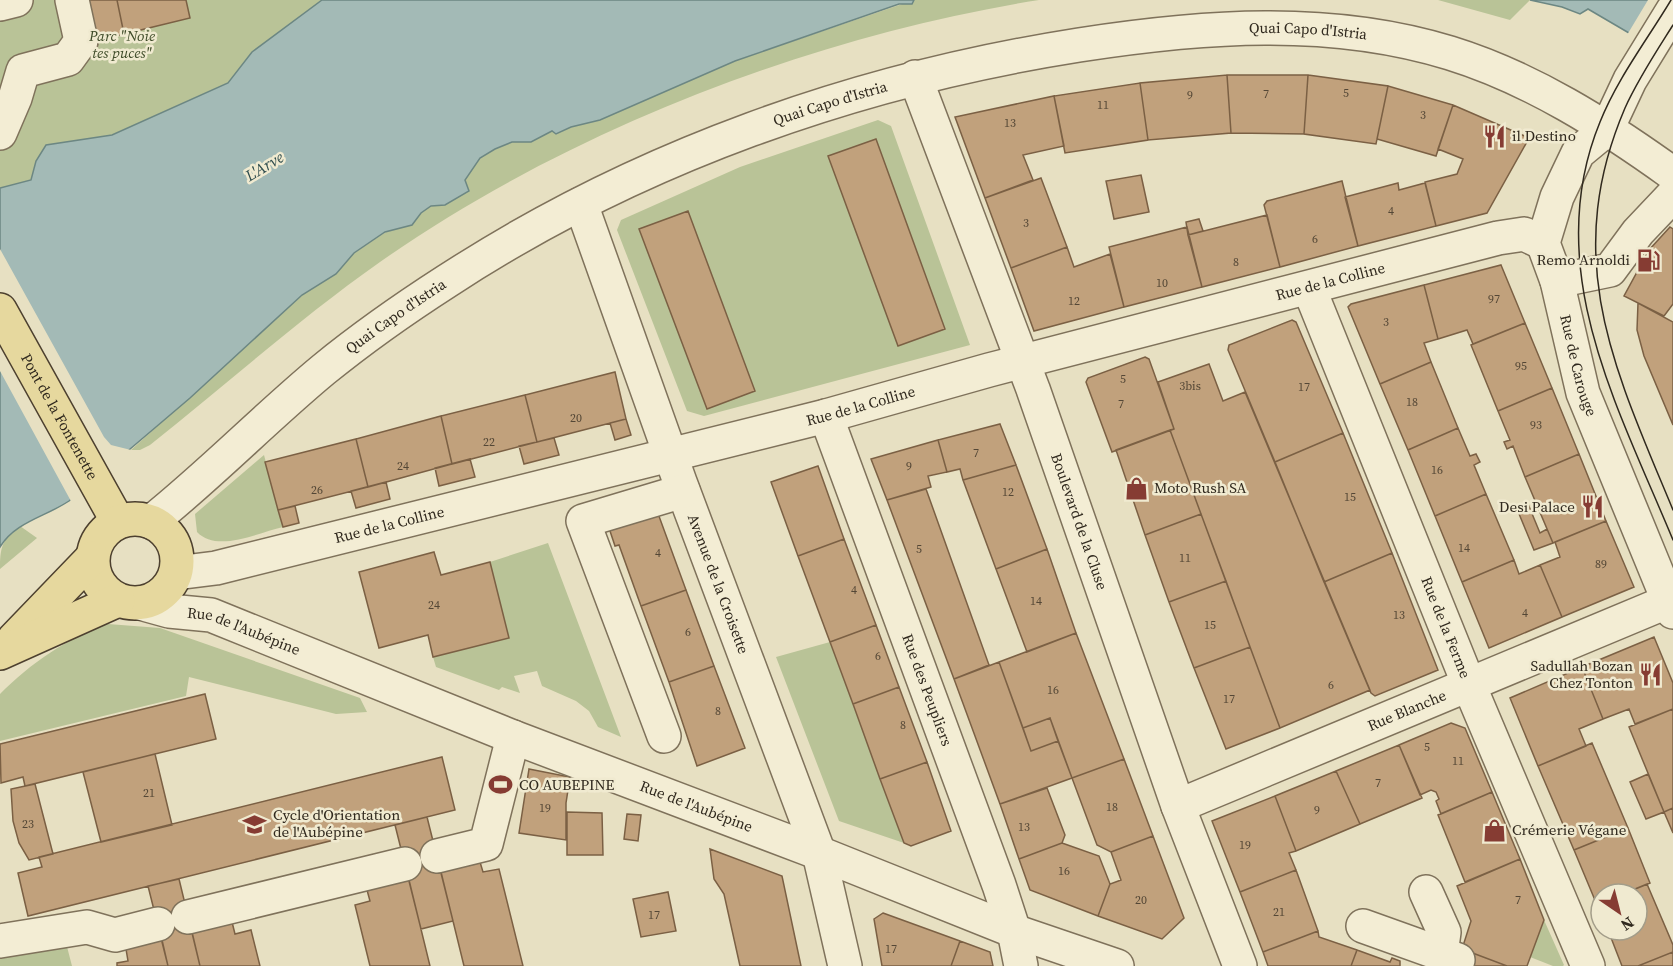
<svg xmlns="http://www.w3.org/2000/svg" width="1673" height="966" font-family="'Source Serif 4',serif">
<rect width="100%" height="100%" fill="#e7e0c2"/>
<path fill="#b9c397" d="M0,0H322L252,52L228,83L112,135L46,145L36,161L31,180L0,188Z
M914,0H1039C813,36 568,130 380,262C299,319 227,384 150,445L140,450H131L302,295L336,274L354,253L386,232L411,225L421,213L431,206L445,205L469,190L465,180L480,158L495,149L512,142H531L552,131L556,134L571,127L600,120L735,61Z
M1438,0H1530L1510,20Z
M878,120L891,126L970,345L704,416L687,411L617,230L621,220L740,167Z
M264,455L283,527C257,533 217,553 197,532L195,514Z
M20,526L37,538L0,569C0,548 2,538 20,526Z
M548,543L621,737L598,727L589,711L576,701L542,686L537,671L514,676L520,693L502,687L499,690L436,667L433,657L509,638L490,562Z
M108,624L160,628L360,698L367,712L336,714L189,677L186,696L0,741V694C31,663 67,638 108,624Z
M830,642L904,843L839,821L776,657Z
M1544,920L1564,965L1563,966H1553L1530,957Z
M65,939L72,966H0V950Z"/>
<path fill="#a3bab6" stroke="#6c8783" stroke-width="1.5" d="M322,0H914L912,4H899L735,61L600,120L571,127L556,134L552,131L531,142H512L495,149L480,158L465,180L469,191L445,205L431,206L421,213L412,225L385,232L354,253L336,274L302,295L190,398L69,501C45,517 15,522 0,547V188L31,180L36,161L46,145L112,135L228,83L252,52Z
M1530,0H1673L1629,33L1588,9L1580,14L1562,7Z"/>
<path fill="#e7e0c2" d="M1648,0H1673V58L1627,35Z
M0,249L104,437L111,445L131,450L132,452L72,503L0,371Z"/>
<path fill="#c1a17c" stroke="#7b6044" stroke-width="1.5" d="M86,0H117L124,34L96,41Z
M117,0H186L190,18L124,34Z
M1227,75H1308L1304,134L1231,133Z
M1227,75L1231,133L1148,140L1140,83Z
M1308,75L1388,86L1376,144L1304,134Z
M1140,83L1148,140L1065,153L1054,96Z
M1388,86L1453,105L1436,156L1377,139Z
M1054,96L1064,146L1023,155L1033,180L985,198L955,117Z
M1453,105L1527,137L1528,140L1487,213L1436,226L1425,182L1457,174L1463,159L1438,149Z
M876,139L945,329L898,346L828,156Z
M1141,175L1149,212L1114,219L1106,181Z
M1041,178L1067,247L1011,268L985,198Z
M1342,181L1358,246L1280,267L1264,205L1267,201Z
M1398,183L1399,190L1425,183L1436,226L1358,246L1345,197Z
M688,211L755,391L707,409L639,229Z
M1267,215L1280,267L1202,287L1188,235Z
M1199,219L1203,231L1188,235L1186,222Z
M1187,227L1202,287L1124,307L1109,247Z
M1670,227L1673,229V304L1664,316L1624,296L1649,250Z
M1067,247L1074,267L1110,254L1124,307L1034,331L1011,268Z
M1501,265L1525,323L1473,344L1467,330L1438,339L1424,285Z
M1424,285L1438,339L1424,343L1431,362L1380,384L1348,307L1351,304Z
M1638,303L1673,322V425L1644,356L1637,330Z
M1292,320L1296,322L1343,433L1275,462L1228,350L1229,345Z
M1525,323L1552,388L1498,411L1471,345Z
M1145,357L1149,359L1174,429L1112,452L1086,382L1088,378Z
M1431,362L1458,428L1408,450L1380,384Z
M1209,364L1223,401L1245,392L1370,690L1280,728L1170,430L1174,429L1158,382Z
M615,372L626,419L537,442L525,395Z
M1552,388L1579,454L1525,477L1513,446L1507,449L1504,442L1510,440L1498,411Z
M525,395L537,442L452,464L441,416Z
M441,416L452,464L368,487L356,439Z
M626,419L631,435L615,440L610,423Z
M1000,424L1016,465L963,480L960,469L947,472L938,440Z
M1458,428L1470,456L1476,454L1480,462L1474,465L1486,494L1435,516L1408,450Z
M1170,430L1201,514L1145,535L1116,450Z
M1343,433L1392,553L1324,582L1275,462Z
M554,438L559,455L524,464L519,446Z
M356,439L368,487L278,510L265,462Z
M938,440L947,472L928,476L931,487L887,500L871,459Z
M1579,454L1606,521L1553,543L1525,477Z
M470,459L475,477L439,486L435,468Z
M1016,465L1047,549L996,569L963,480Z
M818,466L844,539L798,556L771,482Z
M386,482L390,499L356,508L351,491Z
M926,489L989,665L954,679L887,500Z
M1486,494L1514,560L1462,582L1435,516Z
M1528,504L1540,533L1547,529L1553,543L1534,550L1517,509Z
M295,506L299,523L283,527L278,510Z
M656,508L686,590L641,606L619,545L615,546L608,525Z
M1201,514L1226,581L1169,602L1145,535Z
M1606,521L1634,587L1562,617L1540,565L1560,557L1555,542Z
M844,539L876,625L830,642L798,556Z
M1047,549L1076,633L1027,652L996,569Z
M434,552L441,575L490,562L509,638L433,657L428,635L379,648L359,572Z
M1392,553L1438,670L1375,696L1371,693L1324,582Z
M1514,560L1519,574L1540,565L1562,617L1489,648L1462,582Z
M1226,581L1250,647L1194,668L1169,602Z
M686,590L714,666L669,682L641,606Z
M876,625L899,687L853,704L830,642Z
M1076,633L1124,759L1072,778L1050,718L1023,728L999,662Z
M1654,637L1673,683V709L1635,724L1629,709L1603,719L1582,667Z
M1250,647L1280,728L1226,749L1194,668Z
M999,662L1031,751L1058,741L1072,778L1000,804L954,679Z
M714,666L745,748L697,766L669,682Z
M1582,667L1603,719L1579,729L1586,746L1538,766L1510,698Z
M899,687L927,762L880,779L853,704Z
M205,694L216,739L25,786L23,777L1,783L0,744Z
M1673,709V808L1664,812L1629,727Z
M1050,718L1058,741L1031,751L1023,728Z
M1451,723L1465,728L1492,792L1441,814L1436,801L1439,799L1436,792L1431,790L1420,795L1399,745Z
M1592,743L1628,828L1574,850L1538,766Z
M1399,745L1422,798L1360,824L1336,771Z
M155,754L172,825L101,842L83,772Z
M442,757L455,810L28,916L18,873L42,867L39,857Z
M1124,759L1153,836L1111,852L1097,845L1072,778Z
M927,762L951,831L911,846L904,843L880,779Z
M529,769L570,777L566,803V840L519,833Z
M1336,771L1360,824L1296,851L1275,796Z
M1648,774L1664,812L1646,819L1630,782Z
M35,784L53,854L29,860L19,843L13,821L11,789Z
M1047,788L1065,835L1062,843L1019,859L1000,804Z
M1492,792L1520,859L1465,882L1438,815Z
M1275,796L1296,851L1289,853L1296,870L1240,892L1212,821Z
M1673,808V833L1664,812Z
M567,812L602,813L603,855H567Z
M627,814L641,815L638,841L624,839Z
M427,817L453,921L421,929L395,825Z
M1628,828L1650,883L1623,894H1601V903L1597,905L1574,850Z
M1153,836L1184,918L1162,939L1098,916L1110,884L1121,880L1111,852Z
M1062,843L1099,856L1110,884L1098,916L1030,890L1019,859Z
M710,849L782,876L801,966H740L724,894L714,879Z
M1520,859L1544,920L1527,966H1507L1462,949L1471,921L1457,886Z
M480,862L483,872L499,869L523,966H464L441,872Z
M1296,870L1318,931L1263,952L1240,892Z
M179,879L200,966H168L148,886Z
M409,880L430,966H370L355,905L370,901L367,890Z
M1647,884L1673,945V952L1638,966H1622L1608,930H1637V894H1623Z
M668,892L676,931L641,937L633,899Z
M883,913L960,941L951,966H882L874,919Z
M232,922L235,934L251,930L260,966H200L192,932Z
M1318,931L1319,937L1357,950L1351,966H1268L1263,952Z
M162,940L168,966H117V963L128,961L126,949Z
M960,941L990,952L993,966H951Z
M1462,949L1507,966H1456Z
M1357,950L1390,962L1392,958L1400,961V966H1351Z
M1673,952V966H1638Z"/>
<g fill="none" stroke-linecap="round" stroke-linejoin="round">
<defs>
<g id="minor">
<path d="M0,4L16,0"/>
<path id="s1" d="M915,77L1033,389L1178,806L1240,966"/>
<path id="s2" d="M1607,129L1578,153L1557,197L1543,243L1557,281L1583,393L1673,612"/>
<path d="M1607,129L1630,80L1673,10"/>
<path d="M0,133L15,98L23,71L68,59L81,41L72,0"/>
<path id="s3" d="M581,204L680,482L819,853L845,966"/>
<path d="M1557,281L1610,270L1638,232L1673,195"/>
<path id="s4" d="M1309,288L1469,685L1588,966"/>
<path id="s5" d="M826,416L999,885L1014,931L1021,966"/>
<path id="s6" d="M151,522C211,474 264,419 323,370C361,339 405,308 447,281C637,157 856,80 1079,45C1202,26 1329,16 1450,53C1531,78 1605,125 1673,174"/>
<path id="s7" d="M176,573L216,568L826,416L989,370L1498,238L1524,234L1543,243"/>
<path id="s8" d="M140,603L169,611L211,615L513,737L819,853L1014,931L1117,966"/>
<path d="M664,736L583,521L683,491"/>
<path id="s9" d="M1178,806L1669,601"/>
<path d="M437,856L486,844L513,737"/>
<path d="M1426,892L1444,932L1441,954"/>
<path d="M188,917L405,864"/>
<path d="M1363,926L1458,960"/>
<path d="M0,941L87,927L115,935L158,924"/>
</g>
<g id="major">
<path id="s10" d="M0,310L118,522"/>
<circle cx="135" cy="561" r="42"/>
<path d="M14,639L92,558"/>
<path d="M0,653L118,600"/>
</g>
</defs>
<use href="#minor" stroke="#7f725b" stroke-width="36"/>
<use href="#major" stroke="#4d402f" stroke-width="36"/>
<use href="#minor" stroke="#f3edd4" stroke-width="33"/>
<use href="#major" stroke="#e6d89e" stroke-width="33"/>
<path stroke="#30291e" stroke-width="1.5" d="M1671,0C1647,40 1617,79 1600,122C1540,268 1618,407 1673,540
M1673,25C1656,52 1638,79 1625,108C1560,260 1615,370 1673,510"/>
</g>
<defs>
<symbol id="restaurant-bare" viewBox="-9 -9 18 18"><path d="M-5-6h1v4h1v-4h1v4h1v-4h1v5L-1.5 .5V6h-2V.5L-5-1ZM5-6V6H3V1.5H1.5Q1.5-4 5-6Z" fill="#863c33" stroke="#f0ead0" stroke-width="2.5" paint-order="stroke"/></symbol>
<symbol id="fuel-bare" viewBox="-9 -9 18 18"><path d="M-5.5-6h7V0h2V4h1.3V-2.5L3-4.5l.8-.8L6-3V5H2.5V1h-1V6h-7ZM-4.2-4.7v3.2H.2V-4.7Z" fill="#863c33" stroke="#f0ead0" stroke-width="2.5" paint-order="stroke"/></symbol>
<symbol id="shop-bare" viewBox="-9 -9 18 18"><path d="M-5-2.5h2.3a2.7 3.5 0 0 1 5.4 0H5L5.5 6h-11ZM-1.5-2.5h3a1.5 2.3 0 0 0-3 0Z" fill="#863c33" stroke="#f0ead0" stroke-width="2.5" paint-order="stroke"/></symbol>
<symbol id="stadium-bare" viewBox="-9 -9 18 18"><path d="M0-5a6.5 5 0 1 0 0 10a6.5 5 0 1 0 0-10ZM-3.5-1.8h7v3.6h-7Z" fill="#863c33" stroke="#f0ead0" stroke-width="2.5" paint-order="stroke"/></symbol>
<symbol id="school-bare" viewBox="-9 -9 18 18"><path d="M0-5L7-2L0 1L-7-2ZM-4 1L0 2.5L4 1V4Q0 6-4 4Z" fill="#863c33" stroke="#f0ead0" stroke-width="2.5" paint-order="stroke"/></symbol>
</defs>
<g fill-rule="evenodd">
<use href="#restaurant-bare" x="1478" y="120" width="33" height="33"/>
<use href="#fuel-bare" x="1632" y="244" width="33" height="33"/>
<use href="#shop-bare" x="1120" y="472" width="33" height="33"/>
<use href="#restaurant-bare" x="1576" y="490" width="33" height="33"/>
<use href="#restaurant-bare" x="1634" y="658" width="33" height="33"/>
<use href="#stadium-bare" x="484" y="768" width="33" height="33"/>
<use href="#school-bare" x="238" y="808" width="33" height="33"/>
<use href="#shop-bare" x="1478" y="814" width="33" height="33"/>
</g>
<g text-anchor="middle" stroke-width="5" stroke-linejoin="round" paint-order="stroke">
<g font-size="12" fill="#544736">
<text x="1346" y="97">5</text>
<text x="1266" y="98">7</text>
<text x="1190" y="99">9</text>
<text x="1103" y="109">11</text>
<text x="1423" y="119">3</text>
<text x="1010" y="127">13</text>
<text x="1391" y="215">4</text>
<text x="1026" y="227">3</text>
<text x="1315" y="243">6</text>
<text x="1236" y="266">8</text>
<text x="1162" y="287">10</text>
<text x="1494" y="303">97</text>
<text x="1074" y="305">12</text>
<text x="1386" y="326">3</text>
<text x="1521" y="370">95</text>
<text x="1123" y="383">5</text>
<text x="1190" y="390">3bis</text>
<text x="1304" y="391">17</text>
<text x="1412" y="406">18</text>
<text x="1121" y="408">7</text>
<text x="576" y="422">20</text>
<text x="1536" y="429">93</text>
<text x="489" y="446">22</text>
<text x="976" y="457">7</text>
<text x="403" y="470">24</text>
<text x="909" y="470">9</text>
<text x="1437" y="474">16</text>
<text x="317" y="494">26</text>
<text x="1008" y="496">12</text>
<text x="1350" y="501">15</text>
<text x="1464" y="552">14</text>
<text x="919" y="553">5</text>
<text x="658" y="557">4</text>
<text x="1185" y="562">11</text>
<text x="1601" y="568">89</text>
<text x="854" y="594">4</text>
<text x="1036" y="605">14</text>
<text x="434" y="609">24</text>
<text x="1525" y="617">4</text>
<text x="1399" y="619">13</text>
<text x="1210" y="629">15</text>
<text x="688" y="636">6</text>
<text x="878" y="660">6</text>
<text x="1331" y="689">6</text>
<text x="1053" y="694">16</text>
<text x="1229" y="703">17</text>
<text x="718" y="715">8</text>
<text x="903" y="729">8</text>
<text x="1427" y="751">5</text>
<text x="1458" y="765">11</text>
<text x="1378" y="787">7</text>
<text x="149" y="797">21</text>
<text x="1112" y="811">18</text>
<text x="545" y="812">19</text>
<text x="1317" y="814">9</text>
<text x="28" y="828">23</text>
<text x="1024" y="831">13</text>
<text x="1245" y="849">19</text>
<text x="1064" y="875">16</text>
<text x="1141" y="904">20</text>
<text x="1518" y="904">7</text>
<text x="1279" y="916">21</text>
<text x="654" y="919">17</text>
<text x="891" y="953">17</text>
</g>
<g font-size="15" fill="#30291e" stroke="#f0ead0">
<text dy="5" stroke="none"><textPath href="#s6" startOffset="1292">Quai Capo d'Istria</textPath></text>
<text dy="5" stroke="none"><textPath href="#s6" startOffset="806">Quai Capo d'Istria</textPath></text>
<text dy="5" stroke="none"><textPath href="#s7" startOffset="1191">Rue de la Colline</textPath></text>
<text dy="5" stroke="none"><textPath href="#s6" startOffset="320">Quai Capo d'Istria</textPath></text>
<text dy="5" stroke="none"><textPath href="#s2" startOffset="262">Rue de Carouge</textPath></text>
<text dy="5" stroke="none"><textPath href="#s7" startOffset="705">Rue de la Colline</textPath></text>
<text dy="5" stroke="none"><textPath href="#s10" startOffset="122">Pont de la Fontenette</textPath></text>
<text dy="5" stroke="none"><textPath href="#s1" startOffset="474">Boulevard de la Cluse</textPath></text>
<text dy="5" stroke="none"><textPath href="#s7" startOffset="219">Rue de la Colline</textPath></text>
<text dy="5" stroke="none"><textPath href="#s3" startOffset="404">Avenue de la Croisette</textPath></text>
<text dy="5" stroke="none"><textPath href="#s4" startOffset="366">Rue de la Ferme</textPath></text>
<text dy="5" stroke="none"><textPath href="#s8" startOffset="108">Rue de l'Aubépine</textPath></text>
<text dy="5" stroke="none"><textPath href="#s5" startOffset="292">Rue des Peupliers</textPath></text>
<text dy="5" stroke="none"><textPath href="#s9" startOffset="248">Rue Blanche</textPath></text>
<text dy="5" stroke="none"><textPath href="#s8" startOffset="594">Rue de l'Aubépine</textPath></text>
</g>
<g font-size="15" font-style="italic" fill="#3d4a27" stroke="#f0ead0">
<text x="122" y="41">Parc "Noie<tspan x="122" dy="17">tes puces"</tspan></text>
</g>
<g font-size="15" fill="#30291e" stroke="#f0ead0" text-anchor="start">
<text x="1512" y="141">il Destino</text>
<text x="1630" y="265" text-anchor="end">Remo Arnoldi</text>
<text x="1154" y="493">Moto Rush SA</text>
<text x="1575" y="512" text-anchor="end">Desi Palace</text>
<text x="1633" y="671" text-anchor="end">Sadullah Bozan<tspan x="1633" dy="17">Chez Tonton</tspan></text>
<text x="519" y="790">CO AUBEPINE</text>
<text x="273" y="820">Cycle d'Orientation<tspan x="273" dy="17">de l'Aubépine</tspan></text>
<text x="1512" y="835">Crémerie Végane</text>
</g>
<g font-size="16" font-style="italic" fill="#2f4d4e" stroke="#f0ead0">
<text transform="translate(264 166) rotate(-31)" y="6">L'Arve</text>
</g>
</g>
<g transform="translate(1619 912) rotate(145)"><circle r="28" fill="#f0ead0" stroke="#a39d89" stroke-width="1.5"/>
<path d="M0-4.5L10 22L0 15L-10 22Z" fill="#863c33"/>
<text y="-9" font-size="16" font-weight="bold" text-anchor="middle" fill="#30291e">N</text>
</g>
</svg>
